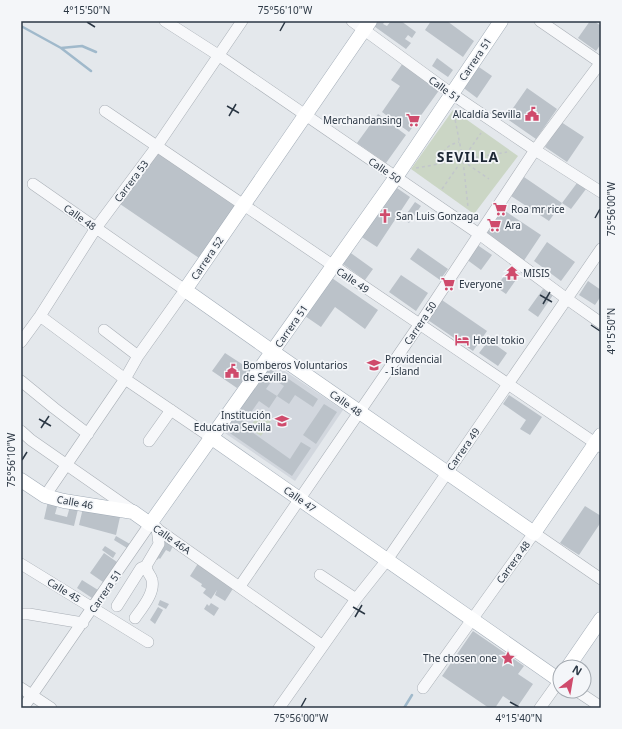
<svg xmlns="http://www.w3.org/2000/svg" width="622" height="729" font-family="'Noto Sans',sans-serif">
<rect width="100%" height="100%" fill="#e4e8ec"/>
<path fill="#d2d7de" d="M270,361L343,410L295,481L222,431Z"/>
<path fill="#cbd6c5" d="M453,110L518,156L474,214L411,169Z
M262,410L273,418L261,436L249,428Z"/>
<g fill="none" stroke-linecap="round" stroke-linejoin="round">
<path stroke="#a0b9cb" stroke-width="2.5" d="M21,26L61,48L91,71
M61,48L82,46L96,52
M404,708L412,695"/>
</g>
<path fill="#bbc2c9" d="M373,21H385L383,24L387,26L391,21H401L416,32L412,38L408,35L405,39L411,43L406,49L371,24Z
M431,21H447L474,41L463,57L425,30Z
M590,21H594L601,26V44L596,51L578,38Z
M437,58L453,70L448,77L432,66Z
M403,63L440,89L409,132L382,112L400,86L391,80Z
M476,65L492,76L477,98L461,86Z
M527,88L557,109L536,139L506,118Z
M378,114L406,135L386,163L357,143Z
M561,122L584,137L567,162L545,147Z
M156,151L236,205L199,258L120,204Z
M524,177L562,203L577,183L586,189L571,209L562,203L549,221L511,196Z
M394,186L410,197L377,247L360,236Z
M415,202L421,206L409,223L403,219Z
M502,209L541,235L523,262L484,235Z
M547,242L575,262L561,281L534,261Z
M476,244L492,255L481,270L466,259Z
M418,248L448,269L440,280L410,259Z
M348,251L373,269L365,280L340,262Z
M511,267L520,274L506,294L496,287Z
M401,275L428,293L416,311L389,292Z
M329,276L378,310L365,329L335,307L321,327L302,314Z
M588,281L601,290V296L595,305L579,295Z
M543,289L553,295L538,317L528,310Z
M439,298L487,331L473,351L425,318Z
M489,340L507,353L498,366L479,353Z
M225,353L251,370L237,388L212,371Z
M268,365L318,399L313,407L295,395L289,404L277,396L284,386L273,379L266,389L277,396L269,408L259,401L242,425L290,459L301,442L311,448L292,476L224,429Z
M509,395L542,417L530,435L520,429L526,420L503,404Z
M324,404L337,412L316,444L303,435Z
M49,497L59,500L55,514L67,517L71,503L79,505L74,526L44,519Z
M585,506L601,516V522L579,555L560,543Z
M83,508L120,517L116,535L79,525Z
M116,536L130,544L127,548L114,540Z
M163,540L173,546L170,552L166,550L160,559L159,558L157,560L153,558Z
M105,546L116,553L113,558L102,550Z
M104,553L117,562L103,582L90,573Z
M199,562L234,587L225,601L215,595L217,590L211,599L203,593L206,589L201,586L202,584L190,576Z
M82,580L98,590L92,598L77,588Z
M160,600L169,604L166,609L158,605Z
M211,603L219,608L214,616L204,609L207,604L209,606Z
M158,607L163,610L155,624L150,620Z
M473,631L524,666L518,674L533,684L518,706L503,696L495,708H489L442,676Z"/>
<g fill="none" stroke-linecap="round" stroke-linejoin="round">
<defs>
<path id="minor" d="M165,21L218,55L479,234L567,299L601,323
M352,21L452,94L535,150L601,192
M540,21L601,63
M105,111L601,447
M33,184L185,290L138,356L125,379L45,496
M40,316L125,379L212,438
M104,330L138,356
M21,342L40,316L96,228L157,146L242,21
M21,381L54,408L88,434
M21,431L31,440L133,511
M149,441L171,410
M21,564L148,642
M320,575L356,599
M240,586L419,325L535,150L601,62
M117,606L141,568L146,566L159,544L157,528
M21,614H29L83,623
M135,618C142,608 155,593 152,580C151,575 147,574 146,566
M21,688L51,708
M423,688L534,533L601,579
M577,691L601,707
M23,708L150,524L323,646
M279,708L356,599L387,560L601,249
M540,708L560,680"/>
<path id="major" d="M370,21L185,290L273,352L534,533L601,435
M212,438L559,680L560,679
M21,480L45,496L64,501L133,512L150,524L396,177L501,21
M568,667L601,619"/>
</defs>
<use href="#minor" stroke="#a9afb6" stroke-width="12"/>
<use href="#major" stroke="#a3adb8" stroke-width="15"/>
<path stroke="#c2c6cb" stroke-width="1.5" stroke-dasharray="3 3" stroke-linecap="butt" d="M454,114L463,160L468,207
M463,161L489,179
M442,164C441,151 447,145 459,142
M416,168L507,152
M442,189L481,133"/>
<use href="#minor" stroke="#f7f8fa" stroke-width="11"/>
<use href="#major" stroke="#fff" stroke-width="14"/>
</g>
<path fill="none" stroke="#2b3744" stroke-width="1.5" d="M87,22L95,27M280,31L285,22M227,106L239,113M229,116L236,104M595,218L600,209M540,295L552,302M543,304L550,292M591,325L600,331M39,419L51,426M41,428L49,416M22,460L27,452M353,607L365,614M355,617L362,605M510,702L519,707M301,707L306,698"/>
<defs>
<symbol id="civic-bare" viewBox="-9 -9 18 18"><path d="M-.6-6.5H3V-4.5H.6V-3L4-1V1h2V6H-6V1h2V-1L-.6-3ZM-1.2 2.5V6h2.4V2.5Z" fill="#cf4b6c" stroke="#f4f6f9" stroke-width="2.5" paint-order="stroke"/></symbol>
<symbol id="supermarket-bare" viewBox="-9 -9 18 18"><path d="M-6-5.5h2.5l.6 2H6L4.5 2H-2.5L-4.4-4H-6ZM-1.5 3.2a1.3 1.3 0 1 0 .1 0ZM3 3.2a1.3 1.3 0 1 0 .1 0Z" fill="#cf4b6c" stroke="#f4f6f9" stroke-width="2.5" paint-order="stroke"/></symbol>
<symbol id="church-bare" viewBox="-9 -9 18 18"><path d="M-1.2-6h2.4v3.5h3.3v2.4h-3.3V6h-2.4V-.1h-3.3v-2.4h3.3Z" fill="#cf4b6c" stroke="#f4f6f9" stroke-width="2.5" paint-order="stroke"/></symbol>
<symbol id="temple-bare" viewBox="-9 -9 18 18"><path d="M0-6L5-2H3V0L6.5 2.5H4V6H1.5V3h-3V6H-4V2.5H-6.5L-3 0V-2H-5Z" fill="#cf4b6c" stroke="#f4f6f9" stroke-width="2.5" paint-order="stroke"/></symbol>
<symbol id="hotel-bare" viewBox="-9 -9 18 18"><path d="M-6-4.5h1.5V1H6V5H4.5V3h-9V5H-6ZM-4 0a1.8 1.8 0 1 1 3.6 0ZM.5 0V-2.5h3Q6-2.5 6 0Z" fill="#cf4b6c" stroke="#f4f6f9" stroke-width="2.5" paint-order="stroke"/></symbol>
<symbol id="school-bare" viewBox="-9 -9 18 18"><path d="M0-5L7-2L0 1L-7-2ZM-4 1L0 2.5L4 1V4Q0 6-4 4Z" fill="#cf4b6c" stroke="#f4f6f9" stroke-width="2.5" paint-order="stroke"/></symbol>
<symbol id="sight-bare" viewBox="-9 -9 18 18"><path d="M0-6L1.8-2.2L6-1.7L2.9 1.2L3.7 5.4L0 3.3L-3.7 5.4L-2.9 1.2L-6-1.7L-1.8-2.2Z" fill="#cf4b6c" stroke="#f4f6f9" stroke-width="2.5" paint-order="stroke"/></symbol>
</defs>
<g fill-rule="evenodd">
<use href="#civic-bare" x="522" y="104" width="20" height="20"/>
<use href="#supermarket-bare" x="403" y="110" width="20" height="20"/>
<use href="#supermarket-bare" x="490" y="199" width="20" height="20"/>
<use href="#church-bare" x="375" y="206" width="20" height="20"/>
<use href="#supermarket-bare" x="484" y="215" width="20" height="20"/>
<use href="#temple-bare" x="502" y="263" width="20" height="20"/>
<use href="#supermarket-bare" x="438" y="274" width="20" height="20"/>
<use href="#hotel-bare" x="452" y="330" width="20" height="20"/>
<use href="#school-bare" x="364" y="355" width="20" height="20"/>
<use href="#civic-bare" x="222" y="361" width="20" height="20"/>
<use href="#school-bare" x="272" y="411" width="20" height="20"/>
<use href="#sight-bare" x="498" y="648" width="20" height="20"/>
</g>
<g text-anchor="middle" stroke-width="3.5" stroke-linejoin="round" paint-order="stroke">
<g font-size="10" fill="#2b3744" stroke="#f4f6f9">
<text transform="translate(475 59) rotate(-56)" y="4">Carrera 51</text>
<text transform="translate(445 89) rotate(36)" y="4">Calle 51</text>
<text transform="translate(385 170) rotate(34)" y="4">Calle 50</text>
<text transform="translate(131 181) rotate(-53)" y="4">Carrera 53</text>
<text transform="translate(80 217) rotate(35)" y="4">Calle 48</text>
<text transform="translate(207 258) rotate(-56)" y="4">Carrera 52</text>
<text transform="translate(353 280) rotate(34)" y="4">Calle 49</text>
<text transform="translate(420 323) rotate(-56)" y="4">Carrera 50</text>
<text transform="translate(291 326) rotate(-55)" y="4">Carrera 51</text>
<text transform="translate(346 403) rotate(35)" y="4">Calle 48</text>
<text transform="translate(463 449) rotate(-55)" y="4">Carrera 49</text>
<text transform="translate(300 499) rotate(35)" y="4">Calle 47</text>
<text transform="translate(75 502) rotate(10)" y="4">Calle 46</text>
<text transform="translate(172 539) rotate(35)" y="4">Calle 46A</text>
<text transform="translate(513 562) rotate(-54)" y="4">Carrera 48</text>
<text transform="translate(64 590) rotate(31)" y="4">Calle 45</text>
<text transform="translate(105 591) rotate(-56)" y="4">Carrera 51</text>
</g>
<g font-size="10" fill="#2b3744" stroke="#f4f6f9" text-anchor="start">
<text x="521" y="118" text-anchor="end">Alcaldía Sevilla</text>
<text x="402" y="124" text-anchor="end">Merchandansing</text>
<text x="511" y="213">Roa mr rice</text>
<text x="396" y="220">San Luis Gonzaga</text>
<text x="505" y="229">Ara</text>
<text x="523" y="277">MISIS</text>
<text x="459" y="288">Everyone</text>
<text x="473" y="344">Hotel tokio</text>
<text x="385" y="363">Providencial<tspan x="385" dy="12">- Island</tspan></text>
<text x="243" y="369">Bomberos Voluntarios<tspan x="243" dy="12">de Sevilla</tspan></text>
<text x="271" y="419" text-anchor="end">Institución<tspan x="271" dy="12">Educativa Sevilla</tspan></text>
<text x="497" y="662" text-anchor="end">The chosen one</text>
</g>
<g font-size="14" font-weight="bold" letter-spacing="1" fill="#1d2835" stroke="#f4f6f9">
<text x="468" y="162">SEVILLA</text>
</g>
</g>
<rect width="622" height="729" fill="none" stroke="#f4f6f9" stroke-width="44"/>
<g transform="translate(572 679) rotate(31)"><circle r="19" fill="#f4f6f9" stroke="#a4aab1"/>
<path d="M0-3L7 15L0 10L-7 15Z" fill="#cf4b6c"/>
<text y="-6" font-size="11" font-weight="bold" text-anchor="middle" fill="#2b3744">N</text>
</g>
<rect x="22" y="22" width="578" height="685" fill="none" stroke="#2b3744" stroke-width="1.5"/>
<g font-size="10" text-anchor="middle" fill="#2b3744">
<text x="87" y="14">4°15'50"N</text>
<text x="285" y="14">75°56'10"W</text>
<text transform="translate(611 209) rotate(-90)" y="4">75°56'00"W</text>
<text transform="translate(611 331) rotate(-90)" y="4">4°15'50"N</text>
<text transform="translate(11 460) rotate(-90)" y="4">75°56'10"W</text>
<text x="301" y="722">75°56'00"W</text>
<text x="519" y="722">4°15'40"N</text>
</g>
</svg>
